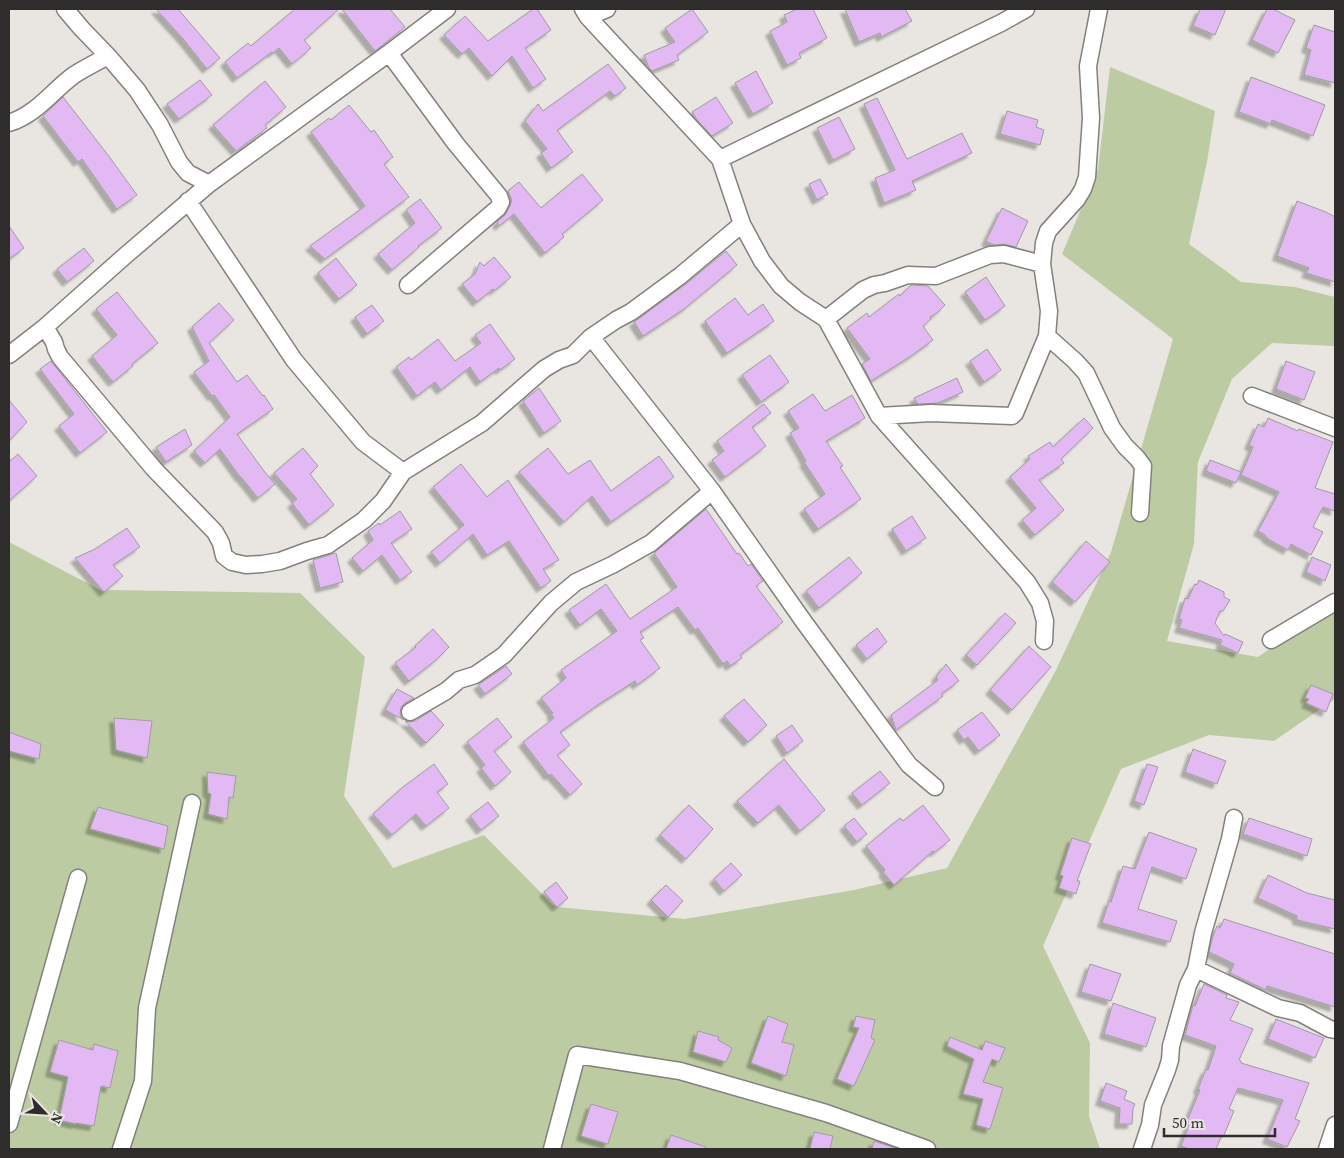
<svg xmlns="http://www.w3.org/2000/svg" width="1344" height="1158" font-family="'Source Serif 4',serif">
<defs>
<filter id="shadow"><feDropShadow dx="-4.5" dy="4.5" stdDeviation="1" flood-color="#0004"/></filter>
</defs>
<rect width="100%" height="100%" fill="#e9e6e2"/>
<path fill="#bdcba2" d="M1110,67L1215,111L1207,162L1189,244L1241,282L1295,287L1335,297V346L1272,343L1232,379L1198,462L1194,544L1167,641L1258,657L1335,603V699L1274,741L1209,735L1121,769L1043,946L1090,1043L1089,1116L1100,1149H9V542L104,592L109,590L300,593L365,657L344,796L393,868L484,835L553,905L557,907L685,919L854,890L947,868L1056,670L1111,552L1173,339L1062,254L1098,169Z"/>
<path fill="#e3b9f3" stroke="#9f9ca0" filter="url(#shadow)" d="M156,9H178L220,58L207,69L184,40Z
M295,9H339L304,40L311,48L292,64L279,48L273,53L272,52L237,78L225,62L248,43L251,46Z
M342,9H390L405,27L375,51Z
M533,9H537L551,30L525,48L546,79L533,88L512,56L492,76L469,48L462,54L444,35L465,16L488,41Z
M692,9L708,32L677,55L679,60L652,71L649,68L644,55L675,42L665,28Z
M797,9H813L827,38L799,53L801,58L787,65L770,31L787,22L784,15Z
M845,9H905L912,21L881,37L880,33L859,42Z
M1200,9H1226L1215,35L1193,26Z
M1267,9H1273L1295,20L1278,53L1252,40Z
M1314,25L1335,32V83L1304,75L1311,50L1306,48Z
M608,64L626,88L615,96L610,91L557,130L573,152L551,168L541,153L547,149L525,121L538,104L543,111Z
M756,71L773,103L753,114L735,83Z
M1251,77L1325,105L1313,136L1272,120L1271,124L1239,112Z
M200,80L212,95L179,119L167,104Z
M265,81L286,107L265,125L267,128L236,151L213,125Z
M63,97L108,155L137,195L117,209L82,159L78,162L43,116Z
M716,97L733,123L712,136L698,121L692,112Z
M877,98L907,159L962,133L972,153L912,181L916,190L884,203L875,178L895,170L864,104Z
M349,105L371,132L374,130L393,157L384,164L409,197L325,259L310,246L365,206L311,132L329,118L331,120Z
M1007,111L1038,120L1036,127L1044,130L1040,145L1000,134Z
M839,117L855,149L833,160L817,128Z
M582,174L603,200L562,234L564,237L545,253L514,214L499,226L497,222L505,215L510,206L512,200L508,191L519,182L541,208Z
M820,179L828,194L817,200L809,184Z
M420,199L442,228L418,246L419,247L392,270L378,254L415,223L406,210Z
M1297,201L1326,212L1335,217V282L1306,273L1309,268L1277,256Z
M1002,208L1028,221L1016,247L1004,244L994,245L986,241Z
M9,226L24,248L9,259Z
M84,248L94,261L67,282L57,269Z
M726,251L737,265L684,309L643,336L634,322L686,284Z
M494,257L511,277L494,291L493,289L477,302L462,284L475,274L480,262L484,266Z
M336,258L357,285L339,299L318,273Z
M986,277L1005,306L985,320L965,292Z
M911,285L928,286L945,305L937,313L930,317L931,319L923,326L933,340L911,356L871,381L862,364L870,359L847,328L867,313L869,317L899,294L900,296Z
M117,292L158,343L132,364L133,366L113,382L92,356L117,335L96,309Z
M735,298L748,315L763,304L774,321L727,353L705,321Z
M219,303L234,320L209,343L237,382L247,375L263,396L264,395L273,409L237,434L264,471L275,484L258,498L241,477H240L220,449L205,463L194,451L230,417L214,395L212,396L194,372L209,361L192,327Z
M372,305L384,321L367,334L355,317Z
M490,324L515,359L500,370L499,368L480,382L470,367L441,390L435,382L417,396L396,367L409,357L411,360L438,339L455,361L481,343L475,335Z
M987,349L1001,370L984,382L970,361Z
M770,355L789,382L761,402L742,375Z
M51,361L107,432L80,453L59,426L74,414L40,369Z
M1286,361L1315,372L1304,400L1276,389Z
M957,378L963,392L938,403L918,404L914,398Z
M539,388L561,421L544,433L523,401Z
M813,394L825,411L852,395L865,418L826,441L843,466L840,467L861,499L818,529L804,509L825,494L804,462L806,461L790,433L799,428L788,411Z
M9,400L27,422L9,441Z
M764,404L771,413L752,427L766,446L725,477L712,460L724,451L717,441Z
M1084,418L1093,428L1061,459L1064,463L1039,480L1064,510L1035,535L1022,520L1036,508L1010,477L1030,459L1028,456L1050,442L1053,447Z
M1268,418L1298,431L1299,429L1333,442L1315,488L1335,494V511L1323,507L1313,527L1323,532L1311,555L1291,544L1288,550L1268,539L1265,535L1258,531L1279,492L1241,475L1253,447L1249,445L1258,424L1264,427Z
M185,429L192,445L166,462L156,447Z
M303,448L318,466L310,474L334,505L309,525L292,503L297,499L274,473Z
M548,448L568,474L590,460L611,491L659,456L674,477L611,522L592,496L564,522L519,472Z
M18,454L37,476L9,501V462Z
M1210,460L1241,472L1236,483L1206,471Z
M461,464L487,497L508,480L559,560L543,569L551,581L541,588L509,541L487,555L473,534L440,563L431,552L464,525L433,487Z
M706,509L737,554L739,553L748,566L751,564L763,581L756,586L783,622L740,655L742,658L730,666L727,661L723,664L698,628L695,630L678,607L640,632L644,638L640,640L660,668L637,685L635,681L599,704L560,732L570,745L557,755L582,784L570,795L551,774L549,776L523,742L554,718L551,714L553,713L541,698L566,678L561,670L617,631L601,609L580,625L569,610L606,584L630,619L677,587L654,553Z
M400,511L412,529L391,543L412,572L400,580L382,555L363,571L352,558L373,540L368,531L379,523L380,525Z
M912,516L926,538L906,551L892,529Z
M127,528L140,547L113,565L123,576L104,592L75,558L95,549Z
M1086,541L1110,562L1075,602L1052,582Z
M336,553L343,582L320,588L313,560Z
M849,557L862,573L819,608L806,591Z
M1312,557L1331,565L1325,581L1306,572Z
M1199,580L1224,592V597L1230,600L1223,611H1220L1215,623L1224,636L1225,634L1243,642L1238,653L1220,645L1222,640L1179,628L1182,620L1179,619L1185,598L1188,599L1195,584L1197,585Z
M1005,613L1016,623L977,665L966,655Z
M877,628L887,642L867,659L856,645Z
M433,629L449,647L436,660L409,681L395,663L416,647L415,646Z
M1029,646L1051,667L1012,710L990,690Z
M946,664L959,681L941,694L943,696L896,730L891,715L938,680L936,677Z
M506,666L512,674L485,694L478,685Z
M1311,685L1333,694L1326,712L1306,703L1309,699L1305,698Z
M397,689L414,698L405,703L401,707L400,713L401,717L404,720L385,710Z
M744,699L767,725L748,742L724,716Z
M431,711L444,725L426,743L405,721L410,722L415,721Z
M982,712L1000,735L979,751L968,737L964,740L957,730Z
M114,718L152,721L147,758L116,750Z
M497,718L512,737L494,751L511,772L495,786L481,768L485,765L467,742Z
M792,725L803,741L787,753L776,736Z
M9,732L41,744L39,759L9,751Z
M1193,749L1226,761L1217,784L1185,772Z
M784,759L825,810L800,831L779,805L758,823L737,801Z
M434,764L448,784L437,792L449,808L426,826L416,814L392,835L373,814L403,787Z
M1147,764L1158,767L1144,805L1134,801Z
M880,771L890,783L862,805L852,793Z
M207,772L236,776L233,798L229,797L227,819L208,814L211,794L208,793Z
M488,802L499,816L481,830L470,816Z
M689,805L713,829L686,859L660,835Z
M923,805L950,840L935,852L933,851L894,885L883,872L885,870L866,846L900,818L903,821Z
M98,807L168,826L164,849L90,829Z
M854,818L867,834L857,842L844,826Z
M1249,818L1312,839L1307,856L1243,834Z
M1149,832L1197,849L1186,879L1152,867L1138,909L1177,921L1170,942L1102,923L1109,901L1111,902L1123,866L1135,869Z
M1072,838L1091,844L1077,881H1080L1076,894L1059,888L1063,876L1060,875Z
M731,863L742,875L724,891L714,879Z
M1268,875L1307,893L1335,900V929L1297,920V916L1258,898Z
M556,882L568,898L557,907L544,892Z
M666,885L683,901L668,917L651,900Z
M1224,919L1335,954V1007L1267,986L1266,990L1230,973L1234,964L1209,952L1213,936L1217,926L1220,928Z
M1090,964L1121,974L1111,1001L1081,992Z
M1204,984L1227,995L1226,998L1239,1002L1230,1020L1253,1029L1239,1060L1241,1061V1063L1309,1083L1295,1119L1300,1121L1287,1147L1267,1139L1283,1100L1238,1088L1229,1109L1234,1111L1223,1137H1221L1216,1149H1190L1181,1146L1190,1122L1187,1121L1200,1090L1198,1089L1206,1069L1208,1070L1216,1046L1185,1035L1193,1005L1195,1006Z
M1113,1003L1156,1018L1146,1047L1104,1034Z
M768,1016L788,1024L782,1042L794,1045L786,1076L751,1063Z
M856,1016L875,1020L871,1038L875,1040L854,1086L837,1079L859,1028L853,1027Z
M1276,1019L1324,1038L1315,1058L1268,1039Z
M698,1031L719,1037L718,1040L732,1048L726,1062L693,1052Z
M950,1037L982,1050L985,1041L1005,1048L999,1062L992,1059L983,1082L1003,1088L990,1129L976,1125L983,1099L963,1094L974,1059L947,1046Z
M59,1040L93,1050L94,1044L118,1051L110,1088L101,1086L94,1126L76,1123V1124L59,1120L68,1077L50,1072Z
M1106,1083L1127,1091L1124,1099L1135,1104L1133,1108L1132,1124H1119L1120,1108L1100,1101Z
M591,1104L618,1112L608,1144L581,1136Z
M814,1132L833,1136L830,1149H810Z
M671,1135L706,1147V1149H666Z
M874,1141L898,1149H872Z"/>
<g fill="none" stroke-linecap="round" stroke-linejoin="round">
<defs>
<path id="minor" d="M65,9L82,29L108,56L137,90L160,125L179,162L188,173L209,184
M583,9L588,17L720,159L742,224L762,261L781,286L800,302L826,319L879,416L1027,582L1040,603L1045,621L1044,641
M588,17L607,9
M389,53L456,144L499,196L501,202L498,208L408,285
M9,123C37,114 51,92 74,75C85,68 97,62 108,56
M720,159L1001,23L1026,9
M188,201L294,360L363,442L403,472
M826,319L863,290L874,285L885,283L908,275L936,276L990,255L1004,254L1042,264
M45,327L54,342L56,349L60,357L154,469L215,532L221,543L224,556L232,562L246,565L262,564L280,561L307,551L328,545L364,520L383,501L403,472L482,423L544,369L559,360L573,355L591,337L616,320L631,312L680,276L742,224
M1047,336L1075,361L1086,373L1112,428L1125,446L1137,458L1143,466L1140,513
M591,337L712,491L804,622L909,765L935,787
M9,355L45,327L126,255L209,184L389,53L447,9
M1252,396L1335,428
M879,416L931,413L1012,416L1015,413L1047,336L1049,311L1042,264L1044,243L1048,231L1077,199L1083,189L1087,177L1091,118L1088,66L1099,9
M1271,640L1335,602
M410,712L446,691L459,680L475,675L504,655L551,603L576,582L612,565L651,543L712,491
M1196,969L1278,1008L1300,1013L1330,1029L1335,1030
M9,1124L78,878
M121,1149L143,1081L147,1008L192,803
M552,1149L577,1055L680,1071L826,1113L927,1149
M1142,1149L1150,1125L1153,1105L1167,1070L1170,1060L1171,1046L1188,985L1196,969L1203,933L1230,839L1234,818
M1327,1149L1335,1125"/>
</defs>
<use href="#minor" stroke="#83817c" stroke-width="19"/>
<use href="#minor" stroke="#fff" stroke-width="16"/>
</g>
<rect width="1344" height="1158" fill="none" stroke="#2e2d2c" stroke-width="20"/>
<g transform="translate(45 1113) rotate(115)" stroke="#e9e6e2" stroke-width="4" paint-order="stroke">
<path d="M0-4L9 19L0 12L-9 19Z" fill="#2e2d2c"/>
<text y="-8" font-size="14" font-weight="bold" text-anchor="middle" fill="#2e2d2c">N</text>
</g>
<path d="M1164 1128v8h111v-8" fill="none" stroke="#2e2d2c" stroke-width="2.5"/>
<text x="1172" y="1128" font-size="15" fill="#2e2d2c" stroke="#e9e6e2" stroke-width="4" paint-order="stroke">50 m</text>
</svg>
